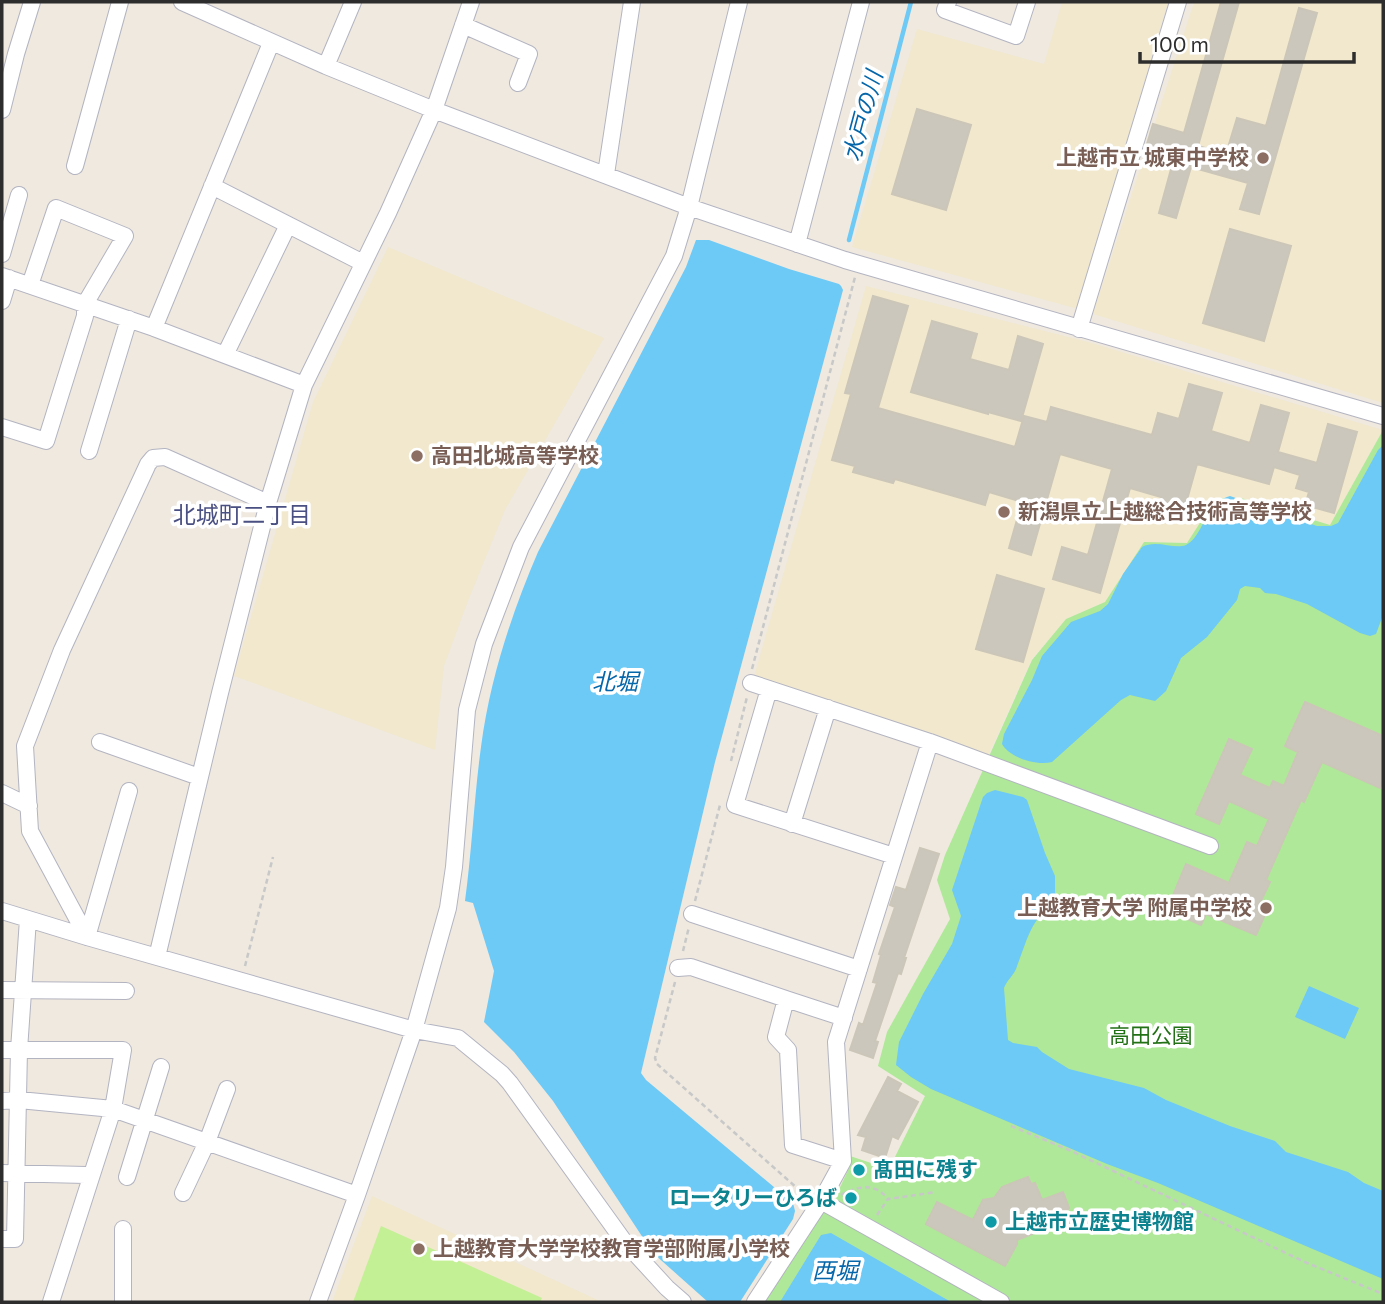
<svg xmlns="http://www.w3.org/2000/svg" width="1385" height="1304" font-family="Commissioner,'Noto Sans JP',sans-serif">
<rect width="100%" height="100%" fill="#efe9df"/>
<path fill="#f1e8ce" d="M1062,2H1168L1078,309L852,247L917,29L1044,64Z
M1194,2H1383V403L1093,314Z
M388,247L604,338L505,510L468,601L444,666L435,750L234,676L313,402Z
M866,286L1088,342L1383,430L1330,525L1241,499L1186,543L1144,542L1105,602L1066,619L1032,659L988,756L753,680Z
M372,1196L602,1302H332Z"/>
<path fill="#afe899" d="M1383,430V1302H763L815,1219L835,1198L850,1166V1156L889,1169L925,1096L878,1066L887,1032L950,919L937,880L945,855L1032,660L1066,619L1105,602L1144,542L1187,543L1216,498H1241L1330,525Z"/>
<path fill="#c3f095" d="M381,1226L542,1298L540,1302H353Z"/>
<path fill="#6dc9f6" d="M696,240H709L789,269L839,284L841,286L843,290L715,762L641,1073L646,1080L793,1203L795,1211L793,1219L740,1302H708L653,1253L553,1101L514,1052L484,1022L494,971L473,903L465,901C472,850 474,798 481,747C490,679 511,615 538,552L686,267Z
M1383,445V615L1376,634L1370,636L1360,633L1307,604L1276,594L1265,593L1260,588L1245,586L1240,589L1237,600L1207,637L1181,658L1166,691L1155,701L1130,695L1121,700L1052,762C1037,766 1010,758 1002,744L1004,734L1032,680L1042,656L1071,622L1100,611L1108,604L1123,574L1142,547C1157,539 1174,550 1186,545C1203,537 1205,503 1230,496L1317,526H1331L1338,523L1378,450Z
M995,790L1023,797L1027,800L1045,853L1055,876V900C1029,923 1028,938 1016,969C1013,976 1007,980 1004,988L1008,1040L1013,1043L1037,1047L1042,1052L1069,1069L1144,1088L1166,1100L1230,1126L1275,1141L1286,1152L1348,1172L1364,1183L1383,1191V1279L1158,1183L1107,1164L931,1089L911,1077L896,1065L899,1042L923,994L952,944L961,916L952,890L983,797L987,793Z
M1309,986L1359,1008L1345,1039L1295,1017Z
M831,1233L951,1302H780L821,1235Z"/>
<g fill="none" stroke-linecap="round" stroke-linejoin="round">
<path stroke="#6dc9f6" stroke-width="4.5" d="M849,240L911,2"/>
</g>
<path fill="#cbc7bd" stroke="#cbc6b8" stroke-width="2" d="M1221,2H1239L1198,146L1226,154L1237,118L1266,126L1299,8L1317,13L1259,214L1240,209L1248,183L1191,167L1176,218L1159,213L1173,162L1144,154L1153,124L1184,133Z
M917,109L971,125L946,210L892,194Z
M1230,229L1291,246L1264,341L1203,323Z
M873,296L908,306L878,408L1015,447L1024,416L1047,422L1051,407L1152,435L1158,413L1179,419L1189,384L1222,393L1211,431L1250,443L1261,405L1289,413L1278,452L1317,463L1328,424L1357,432L1334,513L1305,505L1309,492L1296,488L1300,475L1274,467L1269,484L1197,464L1181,521L1156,514L1161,497L1130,488L1100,593L1053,579L1062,547L1088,555L1112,469L1060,454L1031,555L1009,548L1022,502L989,492L985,505L895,479L893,483L853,472L855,466L832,460L851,394L845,393Z
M932,321L977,334L970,359L1009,370L1018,336L1043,344L1021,421L988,412V414L911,392Z
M997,575L1044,589L1023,662L976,649Z
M1305,702L1383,736V781L1380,788L1322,762L1304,802L1301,800L1266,880L1270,882L1260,903L1264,917L1256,935L1206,914L1201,925L1167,910L1186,864L1229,883L1247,842L1257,846L1269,819L1229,801L1219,824L1196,814L1229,739L1252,749L1240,775L1270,788L1273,781L1284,786L1298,752L1285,746Z
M920,848L939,854L904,958H906L901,974L898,973L875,1041L878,1042L873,1058L850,1050L859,1023L863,1025L877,983L873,982L881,955L879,954L895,907L890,905L896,887L906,890Z
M888,1077L901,1084L897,1091L918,1102L898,1139L892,1136L885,1158L862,1150L866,1137L858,1135Z
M1028,1177L1031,1184L1035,1183L1042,1200L1063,1192L1069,1208L1052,1226L1017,1240V1244L1005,1266L926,1224L937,1202L973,1220L983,1200L994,1198L1002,1187Z"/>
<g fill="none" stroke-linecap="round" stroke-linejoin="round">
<defs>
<path id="minor" d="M182,2L326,66L434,110L689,207L845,260L1383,416
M948,2L945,10L1016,36L1027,2
M463,25L529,54L518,83
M326,66L353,2
M2,110L16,54L32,2
M75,166L120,2
M606,174L632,2
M212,186L363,263
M797,244L861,2
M2,254L19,195
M2,276L154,328L304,385
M2,301L9,278
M154,328L271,43
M1079,329L1178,2
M225,355L288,225
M2,427L46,441L85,316V304L125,236L56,208L30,285
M89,451L129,319
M751,683L930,742L1210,846
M769,689L735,805L894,856
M100,742L199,777
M2,793L29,806
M792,824L828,708
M2,911L87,937L414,1030L458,1038L502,1074L510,1083L623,1240L667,1288L683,1302
M692,914L859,969
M87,937L30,831L25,746L62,650L148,464L153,458L165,457L268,503
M87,937L129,791
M157,957L220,693L268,503L304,385L388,213L434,110L471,2
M678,968L691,967L786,999
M2,990L126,991
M2,1050H123L113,1109L51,1302
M2,1101L19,1100L113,1109L357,1195
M843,1161L793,1145L788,1050L776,1037L786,999L844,1018
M2,1173L86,1175
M127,1177L161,1067
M183,1193L207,1142L227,1089
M821,1201L1001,1302
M123,1229V1302
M2,1239H15L19,1050L28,919
M318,1302L357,1195L414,1030L448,908L454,867L467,710L484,644L521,547L674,256L689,207L739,2
M755,1302L821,1201L843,1161L836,1042L930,742"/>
</defs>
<use href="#minor" stroke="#b3b4c1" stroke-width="18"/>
<path stroke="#c8c8c8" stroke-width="2.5" stroke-dasharray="5 3.5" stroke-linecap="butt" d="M752,669L855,277
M731,761L747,697
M695,901L720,805
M683,951L689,927
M245,966L273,857
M675,982L655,1058L657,1064L806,1196
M1011,1126L1069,1150L1307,1263L1383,1294
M841,1195C859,1186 874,1182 888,1199
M877,1215L888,1199L936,1192"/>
<use href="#minor" stroke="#fff" stroke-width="16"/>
</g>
<g fill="#8d6e63" stroke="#fff" stroke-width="2.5">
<circle cx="1263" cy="158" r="7"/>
<circle cx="417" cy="456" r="7"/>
<circle cx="1004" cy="512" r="7"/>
<circle cx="1266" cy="908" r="7"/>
<circle cx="419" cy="1249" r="7"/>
</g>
<g fill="#0f9aa8" stroke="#fff" stroke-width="2.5">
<circle cx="859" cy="1170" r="7"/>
<circle cx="851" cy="1198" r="7"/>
<circle cx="991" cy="1222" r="7"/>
</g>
<g text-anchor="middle" stroke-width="7" stroke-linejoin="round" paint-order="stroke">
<g font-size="21" font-weight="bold" fill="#785e54" stroke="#fff" text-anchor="start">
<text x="1249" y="165" text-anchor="end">上越市立 城東中学校</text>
<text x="431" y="463">高田北城高等学校</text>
<text x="1018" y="519">新潟県立上越総合技術高等学校</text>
<text x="1252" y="915" text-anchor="end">上越教育大学 附属中学校</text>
<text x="433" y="1256">上越教育大学学校教育学部附属小学校</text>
</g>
<g font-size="21" fill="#237117" stroke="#fff">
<text x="1151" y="1043">高田公園</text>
</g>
<g font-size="21" font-weight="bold" fill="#0d838f" stroke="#fff" text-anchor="start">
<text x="873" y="1177">髙田に残す</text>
<text x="837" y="1205" text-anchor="end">ロータリーひろば</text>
<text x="1005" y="1229">上越市立歴史博物館</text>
</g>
<g font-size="23" font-style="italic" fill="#0566a9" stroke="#fff">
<text transform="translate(863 116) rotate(-75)" y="8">水戸の川</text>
<text x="615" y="690">北堀</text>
<text x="835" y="1279">西堀</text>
</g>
<g font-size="23" fill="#4a5082" stroke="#fff">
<text x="242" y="523">北城町二丁目</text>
</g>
</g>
<rect width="1385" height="1304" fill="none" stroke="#2d2d2d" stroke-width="7"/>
<path d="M1140 52v10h214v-10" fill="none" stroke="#2d2d2d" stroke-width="3.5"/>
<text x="1150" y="52" font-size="21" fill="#2d2d2d" stroke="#ffffff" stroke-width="5" paint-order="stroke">100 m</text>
</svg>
